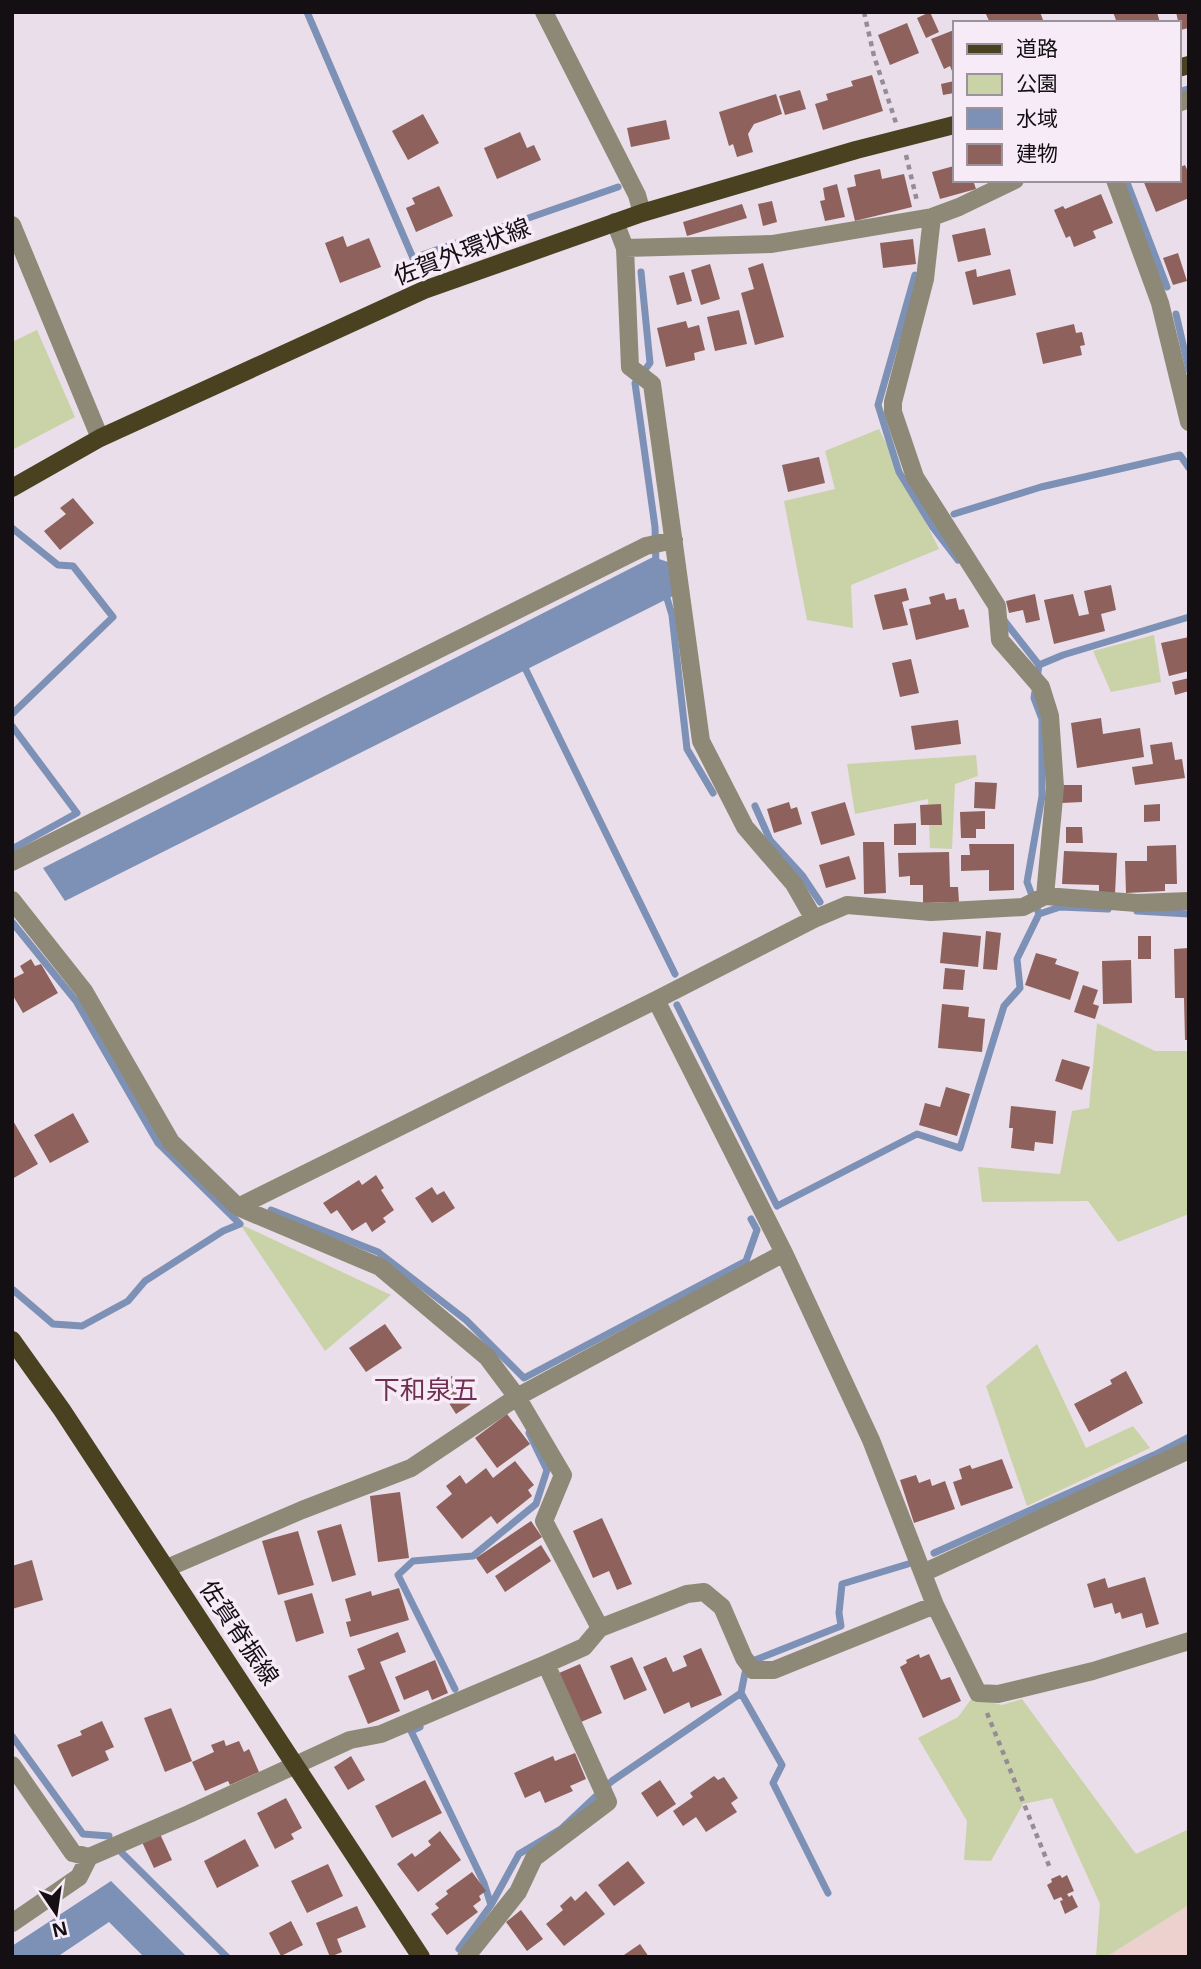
<svg xmlns="http://www.w3.org/2000/svg" width="1201" height="1969" font-family="'Open Sans','Noto Sans JP',sans-serif">
<rect width="100%" height="100%" fill="#e9dee9"/>
<path fill="#ecd1cf" d="M1189,1905V1957H1106L1156,1926Z"/>
<path fill="#cad3a8" d="M37,330L75,417L12,450V342Z
M879,429L939,549L851,585L853,628L807,620L784,501L835,489L825,451Z
M1154,635L1161,682L1111,692L1093,651Z
M976,755L978,776L955,784L952,849L930,848L928,799L855,814L847,764Z
M1097,1023L1155,1051H1189V1214L1118,1242L1088,1201L982,1202L978,1167L1060,1174L1072,1111L1089,1108Z
M240,1224L391,1295L325,1351Z
M1037,1344L1086,1448L1133,1426L1150,1448L1027,1506L986,1386Z
M972,1698L1002,1705L1022,1699L1136,1854L1189,1829V1905L1106,1957H1096L1100,1904L1052,1798L1023,1804L991,1861L964,1860L967,1821L918,1738L958,1717Z"/>
<path fill="#7d90b5" d="M653,557L668,562L673,596L65,901L43,868Z
M111,1881L187,1957H144L109,1922L57,1957H12V1946Z"/>
<g fill="none" stroke-linecap="round" stroke-linejoin="round">
<path stroke="#7d90b5" stroke-width="7" d="M307,12L413,258L618,187
M1178,92L1189,89
M1126,180L1167,287
M641,272L650,363L635,383L655,527L656,567
M915,275L878,405L899,472L932,526L958,560
M1176,314L1189,370
M954,514L1041,487L1180,455L1189,468
M12,528L58,565L73,566L113,617L12,714
M666,595L672,615L687,749L713,793
M1039,665L1063,655L1189,617
M526,670L675,974
M12,726L77,813L12,849
M755,806L770,840L802,875L820,902
M1137,911L1189,914
M1039,914L1060,907L1108,909
M12,922L76,1001L158,1143L240,1224L223,1231L145,1281L128,1301L82,1326L53,1324L12,1289
M677,1005L777,1206L917,1134L960,1148L1004,1006L1020,988L1017,959L1039,914L1027,882L1042,796V719L1034,698L1039,665L1003,619
M271,1210L378,1252L466,1320L524,1378L746,1261L757,1230L751,1219
M934,1553L1154,1455L1189,1437
M755,1660L841,1626L839,1613L842,1584L908,1564
M455,1689L398,1575L413,1561L473,1556L536,1504L547,1470L529,1433
M741,1693L782,1765L773,1783L828,1893
M420,1727L411,1731L484,1883L491,1905
M12,1736L83,1834L109,1836
M122,1853L227,1957
M459,1949L491,1905L519,1854L561,1829L612,1781L741,1693L745,1673"/>
</g>
<path fill="#8e615c" d="M930,12L939,32L926,38L917,18Z
M985,12H1040L1043,20L1037,23H990Z
M1113,12H1157L1160,23H1127L1126,20L1117,23Z
M1176,12H1189V28L1180,30Z
M907,23L919,53L890,65L878,35Z
M954,30V76L950,66L944,69L931,39Z
M872,75L883,111L823,130L815,104L828,100L826,94L853,86L851,81Z
M954,81V93L943,95L941,84Z
M800,90L806,109L785,115L779,96Z
M776,94L782,114L754,124L748,134L753,152L737,157L733,144L729,146L719,112Z
M423,114L439,143L408,160L392,131Z
M666,120L670,139L631,147L627,128Z
M520,132L527,148L534,145L541,160L497,179L484,148Z
M1185,165L1189,174V198L1156,212L1143,180H1178V168Z
M954,166V180H973L976,189L940,199L932,172Z
M880,169L882,179L904,174L912,207L855,221L847,188L856,186L854,175Z
M837,184L845,217L825,221L820,201L825,200L823,188Z
M439,186L453,216L416,232L406,208L415,204L412,198Z
M1101,194L1113,223L1093,231L1096,238L1074,247L1070,236L1066,238L1054,210L1063,206L1065,209Z
M772,201L777,222L763,226L758,204Z
M742,204L747,218L687,236L683,222Z
M985,228L991,255L958,262L952,235Z
M343,236L347,247L369,238L381,267L340,283L325,243Z
M913,239L916,264L883,268L880,243Z
M1178,253L1187,281L1173,285L1163,258Z
M763,263L784,337L755,345L741,293L754,289L748,268Z
M710,264L720,299L701,305L691,270Z
M976,269L977,277L1010,269L1016,295L973,305L965,272Z
M684,272L692,301L677,305L669,276Z
M739,310L747,344L715,351L707,317Z
M686,321L688,328L699,325L705,350L694,353L695,360L666,367L657,328Z
M1074,324L1076,333L1082,332L1085,345L1080,346L1082,355L1043,364L1036,333Z
M819,457L825,483L788,492L782,465Z
M73,498L94,523L60,550L44,531L66,514L60,508Z
M1111,585L1116,610L1101,614L1105,631L1054,644L1044,600L1073,594L1079,616L1089,614L1084,591Z
M906,588L909,600L902,602L908,625L883,630L874,595Z
M944,593L946,600L956,598L959,610L964,609L969,627L916,640L909,609L931,604L929,597Z
M1035,594L1040,620L1026,623L1023,610L1009,613L1006,601Z
M1189,637V671L1169,676L1161,643Z
M911,659L919,693L900,697L892,663Z
M1189,678V691L1175,695L1172,682Z
M1101,718L1103,734L1140,728L1144,757L1077,768L1071,723Z
M958,720L961,744L915,750L911,726Z
M1172,742L1175,760L1182,759L1185,778L1135,785L1132,767L1153,764L1150,745Z
M975,782L997,783L995,809L974,808Z
M1061,785H1082V802L1062,803Z
M789,802L791,809L797,807L802,824L774,833L767,809Z
M845,802L855,835L821,845L811,812Z
M941,804L942,825H921L920,805Z
M1160,804V821L1144,822V805Z
M985,811V829H976V838H961L960,812Z
M916,823V845H894V824Z
M1066,827H1082L1083,843H1066Z
M863,842H884L886,893L864,894Z
M969,844H1014V890L989,891V870L961,871V855H970Z
M1176,845L1177,884H1165V891L1126,893L1125,861H1147V846Z
M1064,851L1117,853L1115,894L1099,893V885L1062,884Z
M949,852L950,887H958L959,902L923,903V885H910V876L899,877L898,853Z
M849,856L856,879L826,888L819,865Z
M986,931L1001,933L997,970L983,969Z
M943,932L981,936L978,967L940,963Z
M1138,936H1151V959H1138Z
M1189,948V1040H1185L1184,998H1175L1174,949Z
M1036,953L1057,959L1055,964L1079,972L1070,1000L1025,985Z
M31,959L35,966L41,964L58,993L23,1013L12,994V979L24,973L20,966Z
M1131,960L1132,1003L1103,1004L1102,961Z
M945,968L965,970L963,990L943,989Z
M1083,985L1098,990L1093,1004L1099,1006L1095,1019L1074,1012Z
M942,1004L969,1007L968,1017L985,1019L982,1052L938,1048Z
M1062,1059L1090,1067L1082,1090L1055,1081Z
M946,1087L970,1094L957,1136L919,1125L925,1103L940,1107Z
M1011,1106L1056,1111L1053,1144L1035,1142L1034,1151L1011,1148L1013,1128H1009Z
M73,1113L89,1142L50,1163L34,1135Z
M12,1119L38,1164L12,1179Z
M376,1175L384,1188L381,1190L394,1210L383,1218L386,1222L372,1232L366,1222L352,1231L337,1210L331,1214L323,1203L359,1180L362,1185Z
M432,1187L437,1195L444,1191L455,1208L432,1223L415,1198Z
M385,1324L402,1348L366,1372L349,1348Z
M1126,1371L1143,1403L1089,1432L1074,1404L1112,1384L1110,1380Z
M452,1376L471,1404L456,1414L438,1386Z
M507,1414L530,1444L497,1468L475,1438Z
M1002,1459L1013,1488L961,1506L953,1482L962,1479L959,1469L970,1465L972,1469Z
M515,1461L534,1485L528,1490L532,1496L497,1524L491,1516L462,1539L436,1507L452,1494L446,1486L460,1475L466,1484L486,1468L493,1478Z
M916,1475L919,1483L930,1479L932,1486L945,1481L955,1509L914,1523L900,1480Z
M400,1492L409,1558L378,1562L370,1496Z
M602,1518L632,1584L617,1590L609,1571L593,1578L573,1531Z
M531,1521L542,1537L487,1574L476,1558Z
M341,1524L356,1575L332,1582L317,1531Z
M298,1531L314,1585L278,1595L262,1541Z
M541,1545L551,1561L505,1592L495,1576Z
M32,1560L43,1600L12,1609V1566Z
M1145,1577L1159,1624L1146,1628L1142,1613L1122,1619L1120,1612L1115,1614L1112,1603L1094,1608L1087,1584L1105,1578L1108,1588Z
M399,1588L409,1620L350,1637L346,1622L351,1621L345,1599L371,1591L372,1596Z
M312,1593L324,1633L296,1642L284,1601Z
M398,1632L406,1652L380,1662L400,1711L368,1724L348,1676L365,1669L357,1649Z
M701,1648L722,1695L691,1708L689,1702L664,1714L643,1667L666,1657L673,1672L687,1666L683,1656Z
M919,1654L920,1658L929,1654L941,1680L950,1677L961,1701L923,1718L900,1667L907,1663L906,1660Z
M632,1657L647,1690L624,1700L610,1666Z
M435,1660L448,1693L432,1700L428,1690L404,1700L395,1677Z
M580,1664L602,1713L581,1722L559,1673Z
M171,1708L192,1761L165,1772L144,1718Z
M102,1721L114,1747L105,1751L109,1760L72,1777L57,1745L82,1735L80,1731Z
M224,1740L226,1746L239,1741L244,1752L249,1749L259,1772L230,1785L228,1781L205,1791L192,1762L214,1752L211,1745Z
M575,1753L586,1779L570,1786L573,1791L545,1803L540,1791L525,1798L514,1773L553,1756L555,1761Z
M351,1756L365,1780L348,1790L334,1767Z
M714,1776L718,1780L724,1777L738,1798L731,1803L737,1812L706,1832L696,1817L683,1826L673,1811L693,1797L690,1793Z
M425,1780L442,1813L392,1838L375,1806Z
M660,1780L676,1804L657,1817L641,1793Z
M286,1798L302,1828L291,1834L294,1839L275,1849L257,1813Z
M440,1831L461,1860L418,1892L397,1864L412,1853L415,1857L431,1845L428,1841Z
M160,1834L172,1860L154,1868L142,1842Z
M245,1839L259,1866L217,1888L204,1861Z
M628,1861L645,1883L614,1906L598,1885Z
M328,1864L343,1896L307,1913L291,1881Z
M472,1872L486,1891L479,1896L481,1900L473,1906L478,1912L447,1935L431,1914L439,1908L435,1904L448,1894L446,1891Z
M1060,1875L1062,1878L1067,1875L1074,1891L1067,1894L1069,1897L1072,1895L1078,1907L1065,1914L1060,1901L1063,1900L1061,1897L1054,1900L1047,1885L1052,1882L1051,1879Z
M586,1891L605,1914L564,1946L546,1924L563,1910L560,1906L571,1896L575,1901Z
M357,1906L366,1927L337,1939L342,1952L330,1957L316,1923Z
M521,1910L543,1939L527,1951L506,1922Z
M291,1921L303,1945L281,1956L269,1933Z
M640,1944L649,1957H621Z"/>
<g fill="none" stroke-linecap="round" stroke-linejoin="round">
<path stroke="#958c95" stroke-width="4.5" stroke-dasharray="5 5" stroke-linecap="butt" d="M864,12L874,56L896,123
M906,155L917,201
M987,1713L1050,1868"/>
<path stroke="#8e8977" stroke-width="18" d="M544,12L637,195L642,213
M1178,103L1189,99
M1115,180L1160,303L1189,422
M932,217L925,279L893,402V412L915,477L997,606L1000,640L1041,687L1050,716L1055,787L1045,896
M615,222L625,248L630,367L652,384L701,741L745,827L794,884L814,919
M12,225L100,438
M625,248L772,244L932,217L959,207L1015,180
M12,862L646,546L674,540
M12,900L84,991L171,1142L238,1207L656,1000L814,919L847,905L931,912L1023,907L1045,896L1137,903L1189,901
M656,1000L784,1253L871,1440L935,1605L978,1693L998,1694L1093,1671L1189,1641
M238,1207L380,1267L487,1357L517,1397L563,1475L544,1521L600,1628
M167,1568L302,1510L411,1468L517,1397L784,1253
M923,1573L1189,1450
M12,1765L73,1853L89,1857L189,1814L350,1740L381,1734L546,1664L584,1647L600,1628L687,1594L704,1592L722,1607L744,1658L753,1670H774L935,1605
M12,1923L79,1877L89,1857
M466,1957L518,1892L534,1858L608,1802L546,1664"/>
<path stroke="#4a4120" stroke-width="18" d="M1178,68L1189,65
M12,488L100,438L424,290L642,213L856,150L954,125
M12,1340L62,1410L421,1957"/>
</g>
<g text-anchor="middle" stroke-width="7" stroke-linejoin="round" paint-order="stroke">
<g font-size="24" fill="#130f13" stroke="#f6ebf6">
<text transform="translate(462 252) rotate(-21)" y="8">佐賀外環状線</text>
<text transform="translate(239 1633) rotate(56)" y="8">佐賀脊振線</text>
</g>
<g font-size="26" fill="#6f2f51" stroke="#f6ebf6">
<text x="426" y="1399">下和泉五</text>
</g>
</g>
<rect width="1201" height="1969" fill="none" stroke="#130f13" stroke-width="28"/>
<rect x="953" y="21" width="228" height="161" fill="#f6ebf6" stroke="#9b939b" stroke-width="2"/>
<rect x="967" y="44" width="35" height="10" fill="#4a4120" stroke="#9b939b" stroke-width="2"/>
<text x="1016" y="56" font-size="21" fill="#130f13">道路</text>
<rect x="967" y="74" width="35" height="21" fill="#cad3a8" stroke="#9b939b" stroke-width="2"/>
<text x="1016" y="91" font-size="21" fill="#130f13">公園</text>
<rect x="967" y="108" width="35" height="21" fill="#7d90b5" stroke="#9b939b" stroke-width="2"/>
<text x="1016" y="126" font-size="21" fill="#130f13">水域</text>
<rect x="967" y="144" width="35" height="21" fill="#8e615c" stroke="#9b939b" stroke-width="2"/>
<text x="1016" y="161" font-size="21" fill="#130f13">建物</text>
<g transform="translate(56 1913) rotate(167)" stroke="#f6ebf6" stroke-width="5" paint-order="stroke">
<path d="M0-5L12 26L0 18L-12 26Z" fill="#130f13"/>
<text y="-10" font-size="19" font-weight="bold" text-anchor="middle" fill="#130f13">N</text>
</g>
</svg>
